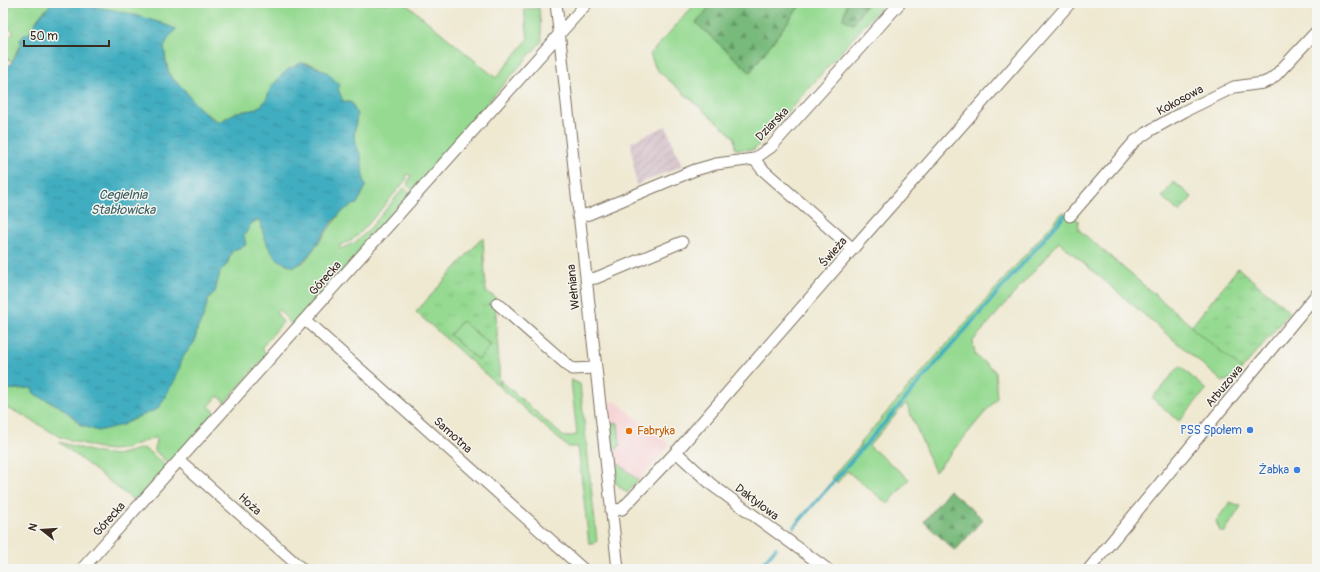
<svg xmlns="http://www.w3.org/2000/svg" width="1320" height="572" font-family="Pangolin,sans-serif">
<defs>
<pattern id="industrial-furrows" width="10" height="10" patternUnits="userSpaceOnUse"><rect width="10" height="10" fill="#d2bdc6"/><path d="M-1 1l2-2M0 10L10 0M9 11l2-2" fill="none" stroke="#ac9aa0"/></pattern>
<pattern id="forest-firs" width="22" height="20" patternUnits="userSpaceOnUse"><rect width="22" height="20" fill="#78ba7c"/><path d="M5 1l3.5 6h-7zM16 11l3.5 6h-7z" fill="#649765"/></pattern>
<pattern id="park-tufts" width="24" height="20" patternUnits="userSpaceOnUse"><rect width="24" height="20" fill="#96da92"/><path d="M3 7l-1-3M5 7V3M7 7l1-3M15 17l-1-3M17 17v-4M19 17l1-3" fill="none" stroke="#82bb7d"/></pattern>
<pattern id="water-ripples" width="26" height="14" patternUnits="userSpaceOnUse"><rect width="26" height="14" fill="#41adc0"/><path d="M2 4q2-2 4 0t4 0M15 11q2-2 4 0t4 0" fill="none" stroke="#388d9b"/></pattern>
</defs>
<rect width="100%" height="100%" fill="#f6f6f2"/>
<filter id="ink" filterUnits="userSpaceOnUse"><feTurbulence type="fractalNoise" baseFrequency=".025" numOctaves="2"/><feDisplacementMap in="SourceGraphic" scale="8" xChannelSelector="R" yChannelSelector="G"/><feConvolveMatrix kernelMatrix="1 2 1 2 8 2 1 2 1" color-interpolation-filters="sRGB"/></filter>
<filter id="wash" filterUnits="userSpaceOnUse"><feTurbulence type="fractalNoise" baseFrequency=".012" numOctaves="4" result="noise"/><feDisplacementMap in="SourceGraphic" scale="16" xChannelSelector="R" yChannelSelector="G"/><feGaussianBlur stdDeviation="0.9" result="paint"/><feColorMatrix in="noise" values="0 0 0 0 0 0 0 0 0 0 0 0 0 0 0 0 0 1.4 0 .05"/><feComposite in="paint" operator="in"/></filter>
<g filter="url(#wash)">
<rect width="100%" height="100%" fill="#efe9d2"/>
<path fill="#f7cfd2" d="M615,401L670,445L627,493L616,483L608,402Z"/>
<path fill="url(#industrial-furrows)" d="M666,126L682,166L636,185L631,142Z"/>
<path fill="#96da92" stroke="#688258" d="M13,3H52L41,14L32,28L30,33L18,48L12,62L3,55L4,44L14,32L3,24V14Z
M72,3H405L496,78L528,39L524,9L539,8L542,41L472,120V124L413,191L407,185L411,175L407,174L406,180L364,229L352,240L339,246L340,249L354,243L367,232L402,190L404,188L411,193L293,326L279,310L276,312L283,322L261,348L267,355L225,402L218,396L209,406L215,412L169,464L155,451L156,437L123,449L110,450L98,448L60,437L19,413L3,407V390L32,388C37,398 50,400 59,406C66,411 75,418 80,425L85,426L122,425L136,418L176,378L183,357L195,341L197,329L203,318L208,300L215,292L220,272L227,264L232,251L251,224L259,219L264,236L294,267L304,262L339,215L350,205L359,200L366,186L364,181L361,156L357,147L354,135L357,115L352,103L343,101L335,82L328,73L314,65L301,63L287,70L271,87L267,98L262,105L252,110L237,112L219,122L204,112L192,101L185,90L170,76L166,61L164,46L169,37L176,29L158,22Z
M696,3H713L696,22L750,72L802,3H847L843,19L867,5V3H884L754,150L735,149L734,137L656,69L650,54Z
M1063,212L1078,220L1079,230L1242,369L1237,376L1223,382L1059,242L973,341L975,355L995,371L997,398L935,472L906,403L869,446L909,479L888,504L847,471L837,483L831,478L861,445L859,444Z
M462,320L491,346L478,361L449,335Z
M500,380L564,437L577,435L571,380L580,384L597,541L594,544H589L578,447H568L500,387Z
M618,423L620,446H617L618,449L613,450L610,424Z
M59,442L98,453L117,455L143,448L152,454L167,467L138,499H132Z
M613,459L638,480L627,493L616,483Z"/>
<path fill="url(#forest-firs)" stroke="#5a724d" d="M713,3H802L750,72L696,23Z
M847,3H867L853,24L843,19Z
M949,490L983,519L955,551L924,522Z"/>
<path fill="url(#park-tufts)" stroke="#688258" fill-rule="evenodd" d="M1174,182L1192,197L1179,212L1162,197Z
M483,237L486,292L495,297L500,387L416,312ZM462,321L491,345L478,360L450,335Z
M1238,268L1290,312L1242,369L1191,327Z
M1180,366L1206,390L1179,421L1152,398Z
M1230,502L1241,506L1224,533L1220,531L1216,521Z"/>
<path fill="url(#water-ripples)" stroke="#3e6c6f" d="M52,3C90,3 141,14 176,29C172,34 167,38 165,45C163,51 167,69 170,75C173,81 181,85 185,91C195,103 204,116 219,122L237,112L252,110L262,105L267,98L271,87L287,70L301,63L314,66L328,73L340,86L338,89L343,101L352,103L357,115L354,135L357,147L361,156L364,181L366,186L357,204C334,209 320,244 304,260C302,263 297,265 294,267C289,265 283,263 279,260C267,251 263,233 259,219L251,224L244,236L246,245L232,251L227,264L220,272L215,292L208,300L203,318L197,329L195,341L183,357L176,378L158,409L136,418L122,425L98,431L80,425L77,420L59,406L34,394L32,388L3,390V71L12,62L21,44L20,40L24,35L30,33C34,21 44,12 52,3Z"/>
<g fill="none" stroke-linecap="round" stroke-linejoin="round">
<path stroke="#41adc0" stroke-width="3.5" d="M794,527L1065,215
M758,569L776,548"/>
</g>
</g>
<g filter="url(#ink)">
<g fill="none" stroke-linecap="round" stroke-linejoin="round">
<defs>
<path id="street" d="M556,3L618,569
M754,159L762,169L853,249
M578,216L589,214L695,170L716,164L754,159L771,147L900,3
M1070,216L1135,141L1151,130L1185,111L1234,87L1263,83L1270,80L1276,75L1317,31
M586,279L596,278L682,242
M497,303L572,369L595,368
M305,320L583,569
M676,452L712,485L827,569
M179,460L302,569
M611,511L622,509L676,452L857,244L1070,3
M82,569L587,3
M1089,569L1317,294"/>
</defs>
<use href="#street" stroke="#7a6d5d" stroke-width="13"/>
<use href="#street" stroke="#fff" stroke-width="11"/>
</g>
</g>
<g fill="#3f7fe0" stroke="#f6f6f2" stroke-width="1.5">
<circle cx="1250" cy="430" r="4"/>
<circle cx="1297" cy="470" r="4"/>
</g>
<circle fill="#e8710a" stroke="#f6f6f2" stroke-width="1.5" cx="629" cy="431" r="4"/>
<g text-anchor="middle" stroke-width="3" stroke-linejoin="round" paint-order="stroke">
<g font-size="12" fill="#3b2a1e" stroke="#f6f6f2">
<text transform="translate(1180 100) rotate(-28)" y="4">Kokosowa</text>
<text transform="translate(772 124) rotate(-46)" y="4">Dziarska</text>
<text transform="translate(833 252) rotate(-49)" y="4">Świeża</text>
<text transform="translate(325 278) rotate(-48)" y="4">Górecka</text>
<text transform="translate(573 287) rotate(-96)" y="4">Wełniana</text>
<text transform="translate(1224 386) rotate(-50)" y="4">Arbuzowa</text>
<text transform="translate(453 435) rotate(42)" y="4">Samotna</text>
<text transform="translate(757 502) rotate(37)" y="4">Daktylowa</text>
<text transform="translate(250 504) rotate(42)" y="4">Hoża</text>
<text transform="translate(109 519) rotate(-48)" y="4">Górecka</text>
</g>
<g font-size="12" fill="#366cbe" stroke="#f6f6f2" text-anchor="end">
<text x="1242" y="434">PSS Społem</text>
<text x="1289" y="474">Żabka</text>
</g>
<g font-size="12" fill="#c56008" stroke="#f6f6f2" text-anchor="start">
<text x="637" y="435">Fabryka</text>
</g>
<g font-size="13" font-style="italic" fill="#3d5e5f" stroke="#f6f6f2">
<text x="123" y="199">Cegielnia<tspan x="123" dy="15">Stabłowicka</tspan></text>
</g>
</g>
<rect width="1320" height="572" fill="none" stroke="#f6f6f2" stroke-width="16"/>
<g transform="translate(42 530) rotate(287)" stroke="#f6f6f2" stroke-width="3" paint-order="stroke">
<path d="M0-3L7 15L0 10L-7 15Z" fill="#3b2a1e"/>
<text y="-6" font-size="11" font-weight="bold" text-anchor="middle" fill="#3b2a1e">N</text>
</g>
<path d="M24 40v6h85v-6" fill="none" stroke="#3b2a1e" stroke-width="2"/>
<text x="30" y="40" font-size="12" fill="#3b2a1e" stroke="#f6f6f2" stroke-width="3" paint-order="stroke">50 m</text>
</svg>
